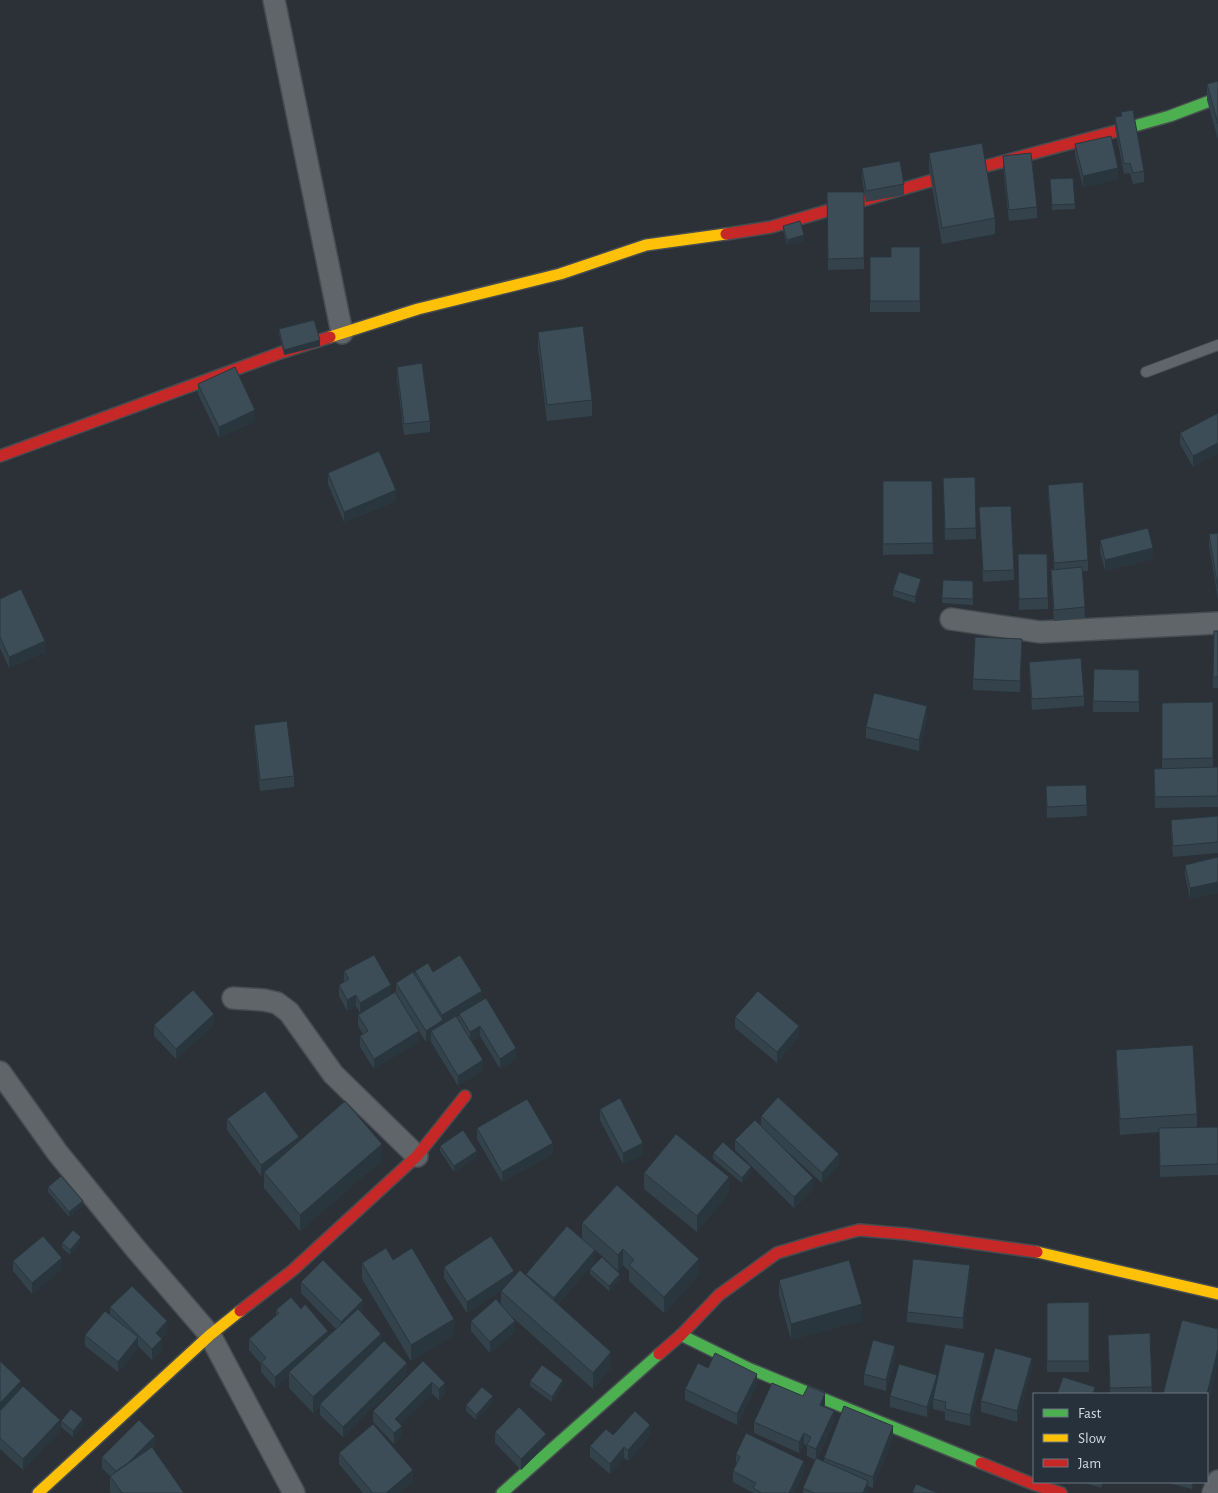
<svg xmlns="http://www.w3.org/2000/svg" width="1218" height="1493" font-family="'Alegreya Sans',sans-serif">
<rect width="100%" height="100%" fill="#2b3137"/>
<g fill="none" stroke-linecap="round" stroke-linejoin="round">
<defs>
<path id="lane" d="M1146,372L1218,345"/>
<path id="street" d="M274,0L342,333
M951,619L1040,632L1218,623
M233,998L264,1000L277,1003L289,1012L333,1074L417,1156
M0,1072L57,1152L135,1248L210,1335L294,1493
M1213,1493L1218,1481"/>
<path id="fast" d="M1120,130L1170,116L1218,98
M681,1335L748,1368L981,1463
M502,1493L659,1354"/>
<path id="slow" d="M330,337L418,309L560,274L646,245L726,234
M1037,1252L1218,1294
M38,1493L210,1335L240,1311"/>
<path id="jam" d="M726,234L771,227L930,181L1120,130
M0,456L280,353L330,337
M240,1311L293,1270L417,1156L465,1096
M659,1354L681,1335L719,1295L777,1253L817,1241L859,1230L906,1234L1037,1252
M981,1463L1033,1484L1061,1493"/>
</defs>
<use href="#lane" stroke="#464c50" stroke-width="12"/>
<use href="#street" stroke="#464c50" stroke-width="24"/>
<use href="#fast" stroke="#464c50" stroke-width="14"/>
<use href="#slow" stroke="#464c50" stroke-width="14"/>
<use href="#jam" stroke="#464c50" stroke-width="14"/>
<use href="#lane" stroke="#606569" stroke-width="10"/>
<use href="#street" stroke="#606569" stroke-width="21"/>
<use href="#fast" stroke="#4caf50" stroke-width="11"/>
<use href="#slow" stroke="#ffc107" stroke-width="11"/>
<use href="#jam" stroke="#c62828" stroke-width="11"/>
</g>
<path fill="#34424c" d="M1218,81V140L1207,100V84Z
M1121,112L1144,171V182L1133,184L1130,173L1124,174L1115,128V117L1121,116Z
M1075,144L1118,179L1083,187L1075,155Z
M929,153L995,218V234L942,244L929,169Z
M1003,156L1037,207V218L1009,221L1003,167Z
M862,168L904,184V195L866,202L862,179Z
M1050,179L1075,204V209L1052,210Z
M827,192H864V269L828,270Z
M783,226L804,241L787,245L783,231Z
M920,247V312H870V257H891Z
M279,329L320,346L284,355L279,334Z
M538,332L592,400V416L547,421L538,348Z
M397,367L430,421V432L404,435L397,378Z
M198,384L255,421L219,438L198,394Z
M1218,413L1193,467L1180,444V433Z
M328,473L396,501L344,522L328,484Z
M975,477L976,539L945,540L943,478Z
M883,481H932L933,554L883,555Z
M1048,485L1088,560V571H1083L1085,618L1054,621L1051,581V570L1054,569L1048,496Z
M979,507L1014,570V580L983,582Z
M1218,533V600L1209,545V534Z
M1100,540L1153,559L1105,571L1100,551Z
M1018,554L1048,598V609L1019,610Z
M943,580L973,581V605L942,603Z
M921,584L915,603L893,596V590Z
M0,599L45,652L9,668L0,648Z
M1214,631H1218V688H1213Z
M1022,650L1020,692L973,690V679Z
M1029,662L1084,696V706L1032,710L1029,673Z
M1094,669L1139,670V712H1093Z
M1213,702V767H1218V807L1155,808L1154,769L1162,768V703Z
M927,717L919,751L866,738V727Z
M254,725L294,776V787L260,791L254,736Z
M1086,785L1087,816L1047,818L1046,786Z
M1218,816V853L1173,857L1171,831V820Z
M1218,857V893L1190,899L1185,875V865Z
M344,971L391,994H396V983L415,975V971L433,972L482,1001L516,1059L500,1069L480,1036L472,1041L483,1070L458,1086L431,1042V1039L426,1042L419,1031V1041L374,1069L360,1047V1036L363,1034L358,1026V1015L360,1013L356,1006L347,1011L339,996V985L344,982Z
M735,1017L799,1037L777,1063L735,1028Z
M154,1025H214L176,1059L154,1036Z
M1116,1050L1197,1114V1127H1218V1175L1160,1177L1159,1132L1120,1135L1116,1066Z
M600,1109L643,1154L623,1164L600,1120Z
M761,1116L839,1165L822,1183L780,1145L813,1189L794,1208L735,1150V1140L761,1126Z
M227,1119L299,1141L382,1160L300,1231L264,1188V1174L261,1176L227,1130Z
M477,1128L553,1154L502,1182L477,1139Z
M440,1146L477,1156L454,1172L440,1151Z
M713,1153L751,1172L742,1183L713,1159Z
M644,1173L729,1193L697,1232L644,1189Z
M48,1187L83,1206L69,1217L48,1192Z
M582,1223L699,1275L664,1313L629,1281V1271L623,1265L618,1271L595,1250V1261L558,1304L611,1368L593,1389L511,1316L515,1332L490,1353L471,1331V1321L501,1304V1290L467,1313L444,1278V1267L514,1277L526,1276V1274L594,1249L582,1239Z
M81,1242L70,1255L62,1248V1243Z
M13,1261L62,1269L32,1294L13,1271Z
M362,1263L454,1335L411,1361L362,1279Z
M590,1269L620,1279L609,1291L590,1274Z
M970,1276L963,1329L907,1322V1312Z
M779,1280L862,1320L791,1340L779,1296Z
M301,1282L363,1311L361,1313L381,1344L407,1374L343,1437L320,1415V1406L313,1413L289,1388V1375L275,1388L261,1372V1364L249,1350V1339L276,1315V1310L301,1309L328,1336L336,1329L301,1293Z
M1089,1302V1372H1047V1303Z
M110,1307L167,1332L161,1338L162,1350L152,1360L138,1346V1348L118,1372L85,1346V1335L110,1315Z
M1150,1333L1152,1394H1110L1108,1335Z
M895,1357L886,1391L864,1385V1374Z
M0,1361L21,1388L60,1431L23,1470L0,1449Z
M423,1361L445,1394L439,1400L432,1393L400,1424L402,1436L394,1444L373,1422V1411Z
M985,1364L970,1426L945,1420V1412L933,1409V1399L927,1417L890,1407V1396Z
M708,1368L757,1385L737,1425L685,1400V1389Z
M1032,1368L1017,1422L981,1412V1401Z
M530,1381L563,1386L552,1402L530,1386Z
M803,1396L825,1404L824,1407L834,1422L817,1459L824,1462V1458L893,1437L873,1488L868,1486V1493H803V1488L815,1460L807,1456V1446L804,1444L799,1453L754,1433V1422Z
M493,1401L476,1420L466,1411V1405Z
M61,1421L83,1424L73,1437L61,1427Z
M495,1432L546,1445L521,1470L495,1443Z
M613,1435L650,1436L628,1461L624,1458L610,1474L590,1457V1446Z
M155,1447L153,1449L184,1493H111L110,1492V1476L102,1468V1457Z
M339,1453L413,1481L399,1493H363L339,1464Z
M736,1454L804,1472L794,1493H753L733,1482V1471L736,1465Z
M1082,1482H1103L1101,1488Z
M1165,1482H1194L1192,1489Z"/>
<path fill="#2a363e" d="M1118,168V179L1083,187V176Z
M804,235V241L787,245V240Z
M320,340V346L284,355V350Z
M255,410V421L219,438V427Z
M1218,443V454L1193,467V456Z
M396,490V501L344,522V512Z
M1153,548V559L1105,571V560Z
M921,579V584L915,603V597Z
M45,641V652L9,668V657Z
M927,706V717L919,751V740Z
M1218,882V893L1190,899V888Z
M391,985V996L360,1013V1003Z
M482,991V1001L443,1026L431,1031V1039L426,1042V1031L442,1021V1015Z
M356,995V1006L347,1011V1000Z
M214,1014V1025L176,1059V1049Z
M480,1026V1036L470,1042V1032Z
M799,1026V1037L777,1063V1052Z
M419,1031V1041L374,1069V1059Z
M516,1048V1059L500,1069V1059Z
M483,1060V1070L458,1086V1076Z
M299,1137V1148L264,1172V1174L261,1176V1165Z
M553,1143V1154L502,1182V1172Z
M643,1143V1154L623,1164V1153Z
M382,1144V1160L300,1231V1215Z
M477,1151V1156L454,1172V1166Z
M839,1154V1165L822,1183V1173Z
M751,1167V1172L742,1183V1178Z
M729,1177V1193L697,1232V1216Z
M813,1178V1189L794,1208V1197Z
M83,1201V1206L69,1217V1212Z
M81,1237V1242L70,1255V1250Z
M623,1249V1265L618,1271V1255Z
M595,1250V1261L554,1308V1298Z
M62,1258V1269L32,1294V1283Z
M699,1259V1275L664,1313V1297Z
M970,1265V1276L963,1329V1318Z
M514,1271V1282L467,1313V1302Z
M620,1274V1279L609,1291V1286Z
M363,1300V1311L341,1333V1322Z
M862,1304V1320L791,1340V1324Z
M454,1319V1335L411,1361V1345Z
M167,1321V1332L156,1343V1333Z
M515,1321V1332L490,1353V1342Z
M328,1331V1342L289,1372V1375L275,1388V1377Z
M381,1334V1350L320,1404V1406L313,1413V1397Z
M138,1337V1348L118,1372V1362Z
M162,1339V1350L152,1360V1349Z
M895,1346V1357L886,1391V1380Z
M1218,1349V1365L1207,1409V1394Z
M611,1352V1368L593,1389V1373Z
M985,1353V1364L970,1426V1415Z
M1032,1358V1368L1017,1422V1411Z
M407,1363V1374L343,1437V1427Z
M757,1374V1385L737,1425V1414Z
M937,1375V1386L927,1417V1407Z
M563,1380V1386L552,1402V1397Z
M21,1381V1392L0,1414V1403Z
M432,1382V1393L395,1430V1419Z
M445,1383V1394L439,1400V1389Z
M825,1393V1404L820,1416V1405Z
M493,1396V1401L476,1420V1415Z
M834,1411V1422L816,1460V1449Z
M83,1419V1424L73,1437V1431Z
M60,1420V1431L23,1470V1459Z
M650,1425V1436L628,1461V1450Z
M402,1426V1436L394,1444V1433Z
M893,1426V1437L873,1488V1477Z
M804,1433V1444L799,1453V1442Z
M546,1434V1445L521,1470V1459Z
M155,1436V1447L118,1484V1473Z
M624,1447V1458L610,1474V1464Z
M804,1461V1472L794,1493H789Z
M413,1470V1481L399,1493H386Z
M868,1481V1493H863Z
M1192,1482H1194L1192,1489Z"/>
<path fill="#3c4d58" stroke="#2a363e" d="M1218,81V124L1207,84Z
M1133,110L1144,171L1133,173L1130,163L1124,164L1115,117L1122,116L1121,112Z
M1111,136L1118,168L1083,176L1075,144Z
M982,143L995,218L942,228L929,153Z
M1031,153L1037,207L1009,210L1003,156Z
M900,161L904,184L866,191L862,168Z
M1073,178L1075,204L1052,205L1050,179Z
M827,192H864V258L828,259Z
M800,221L804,235L787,240L783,226Z
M891,247H920V301H870V257H891Z
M314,320L320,340L284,350L279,329Z
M583,326L592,400L547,405L538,332Z
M422,363L430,421L404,424L397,367Z
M235,367L255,410L219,427L198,384Z
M1218,413V443L1193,456L1180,433Z
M379,451L396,490L344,512L328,473Z
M975,477L976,528L945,529L943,478Z
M883,481H932L933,543L883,544Z
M1083,482L1088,560L1054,563L1048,485Z
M1011,506L1014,570L983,571L979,507Z
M1148,528L1153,548L1105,560L1100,540Z
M1218,533V589L1209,534Z
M1018,554H1047L1048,598L1019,599Z
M1082,567L1085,607L1054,610L1051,570Z
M899,572L921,579L915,597L893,590Z
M943,580L973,581V599L942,598Z
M21,589L45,641L9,657L0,637V599Z
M1214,631H1218V677H1213Z
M975,637L1022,639L1020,681L973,679Z
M1081,658L1084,696L1032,699L1029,662Z
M1094,669L1139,670V702L1093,701Z
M874,693L927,706L919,740L866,727Z
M1213,702V758L1162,759V703Z
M287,721L294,776L260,780L254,725Z
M1218,767V796L1155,797L1154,769Z
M1086,785L1087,805L1047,807L1046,786Z
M1218,816V842L1173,846L1171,820Z
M1218,857V882L1190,888L1185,865Z
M374,955L391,985L360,1003L356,995L347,1000L339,985L349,979L344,971Z
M460,955L482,991L442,1015L415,971L428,963L433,972Z
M413,972L443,1020L426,1031L396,983Z
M193,990L214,1014L176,1049L154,1025Z
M758,991L799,1026L777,1052L735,1017Z
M395,992L419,1031L374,1059L360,1036L368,1031L358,1015Z
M486,998L516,1048L500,1059L480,1026L470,1032L459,1014Z
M456,1016L483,1060L458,1076L431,1031Z
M1193,1045L1197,1114L1120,1119L1116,1050Z
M265,1091L299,1137L261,1165L227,1119Z
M778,1097L839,1154L822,1173L761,1116Z
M620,1098L643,1143L623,1153L600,1109Z
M527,1099L553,1143L502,1172L477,1128Z
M345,1101L382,1144L300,1215L264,1172Z
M755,1120L813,1178L794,1197L735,1140Z
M1218,1127V1164L1160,1166L1159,1128Z
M463,1130L477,1151L454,1166L440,1146Z
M676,1134L729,1177L697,1216L644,1173Z
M723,1142L751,1167L742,1178L713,1153Z
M61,1176L83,1201L69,1212L48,1187Z
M617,1185L699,1259L664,1297L629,1265L634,1260L623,1249L618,1255L582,1223Z
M567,1226L595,1250L554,1298L526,1274Z
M73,1230L81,1237L70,1250L62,1243Z
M43,1236L62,1258L32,1283L13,1261Z
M491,1236L514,1271L467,1302L444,1267Z
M386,1248L393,1260L412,1248L454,1319L411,1345L362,1263Z
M602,1257L620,1274L609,1286L590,1269Z
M913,1259L970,1265L963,1318L907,1312Z
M323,1260L363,1300L341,1322L301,1282Z
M849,1260L862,1304L791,1324L779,1280Z
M520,1270L611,1352L593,1373L501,1291Z
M132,1286L167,1321L156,1333L162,1339L152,1349L110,1307Z
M291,1297L301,1309L305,1304L328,1331L275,1377L261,1362L266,1358L249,1339L279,1313L276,1310Z
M496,1299L515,1321L490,1342L471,1321Z
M1089,1302V1361H1047V1303Z
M358,1309L381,1334L313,1397L289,1372Z
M105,1311L138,1337L118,1362L85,1335Z
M1182,1320L1218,1329V1349L1207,1394H1163Z
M1150,1333L1152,1387L1110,1388L1108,1335Z
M873,1340L895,1346L886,1380L864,1374Z
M384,1341L407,1363L343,1427L320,1404Z
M945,1344L985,1353L970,1415L945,1409L946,1402L933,1399Z
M995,1348L1032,1358L1017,1411L981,1401Z
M715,1353L757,1374L737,1414L685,1389L698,1363L708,1368Z
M0,1361L21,1381L0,1403Z
M423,1361L445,1383L439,1389L432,1382L395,1419L402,1426L394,1433L373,1411Z
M899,1364L937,1375L927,1407L890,1396Z
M542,1365L563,1380L552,1397L530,1381Z
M1063,1377L1095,1387L1093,1394H1057Z
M772,1383L803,1396L808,1386L825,1393L820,1405L834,1411L816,1449L807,1445L811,1437L804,1433L799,1442L754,1422Z
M23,1386L60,1420L23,1459L0,1438V1411Z
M482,1387L493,1396L476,1415L466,1405Z
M844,1406L893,1426L873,1477L824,1458Z
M519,1407L546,1434L521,1459L495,1432Z
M71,1409L83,1419L73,1431L61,1421Z
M635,1411L650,1425L628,1450L624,1447L610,1464L590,1446L606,1429L613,1435Z
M139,1420L155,1436L128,1463L116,1471L102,1457Z
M373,1424L413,1470L386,1493H373L339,1453Z
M746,1433L804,1461L789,1493H762L753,1488L756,1483L733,1471L740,1457L736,1454Z
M152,1447L184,1493H122L110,1476Z
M816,1458L868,1481L863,1493H814L803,1488Z
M916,1484L937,1493H912Z"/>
<rect x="1033" y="1393" width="175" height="90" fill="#26313c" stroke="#6a747e"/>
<rect x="1043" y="1409" width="25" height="8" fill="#4caf50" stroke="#6a747e"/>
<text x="1078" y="1418" font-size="15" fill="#d1d9e0">Fast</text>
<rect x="1043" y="1434" width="25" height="8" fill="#ffc107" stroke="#6a747e"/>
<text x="1078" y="1443" font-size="15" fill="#d1d9e0">Slow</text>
<rect x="1043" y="1459" width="25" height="8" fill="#c62828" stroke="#6a747e"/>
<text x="1078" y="1468" font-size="15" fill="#d1d9e0">Jam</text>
</svg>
